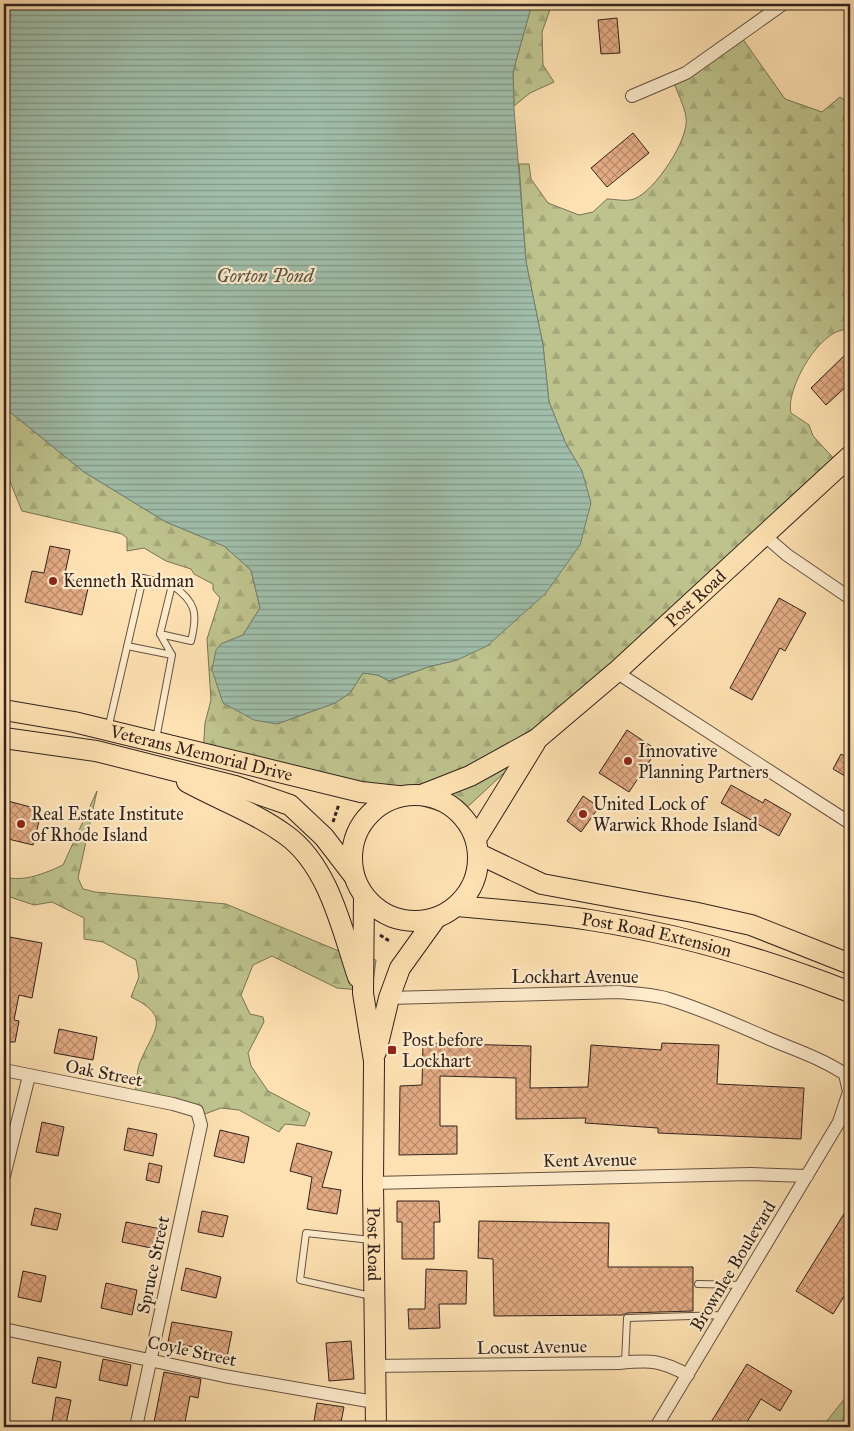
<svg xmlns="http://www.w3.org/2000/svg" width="854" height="1431" font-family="'IM FELL Great Primer',serif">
<defs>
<pattern id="forest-firs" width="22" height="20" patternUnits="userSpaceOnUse" patternTransform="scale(1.25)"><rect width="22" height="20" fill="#bec38d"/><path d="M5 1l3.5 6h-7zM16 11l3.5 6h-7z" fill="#a4a779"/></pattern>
<pattern id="water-rules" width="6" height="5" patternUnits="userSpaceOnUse" patternTransform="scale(1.25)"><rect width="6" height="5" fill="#a0beaa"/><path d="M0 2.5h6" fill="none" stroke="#839a8a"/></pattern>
<pattern id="building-cross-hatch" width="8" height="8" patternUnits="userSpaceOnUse" patternTransform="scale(1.25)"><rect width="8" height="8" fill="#e3ab84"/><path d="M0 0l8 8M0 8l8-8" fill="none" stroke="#b98b6b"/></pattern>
</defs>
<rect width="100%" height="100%" fill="#fee1b2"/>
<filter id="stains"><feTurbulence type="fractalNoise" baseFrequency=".004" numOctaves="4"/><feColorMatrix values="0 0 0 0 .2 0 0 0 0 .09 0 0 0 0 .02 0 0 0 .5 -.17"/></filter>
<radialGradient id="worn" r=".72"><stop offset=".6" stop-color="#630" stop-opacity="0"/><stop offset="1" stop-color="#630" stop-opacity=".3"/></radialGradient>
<path fill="url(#forest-firs)" stroke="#787355" d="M532,4H552L542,32L543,65L554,82L530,93L514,106L513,71Z
M742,38L785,99L822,112L840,97L850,104V330C822,324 785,389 791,413L809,425L813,436L838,463L462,812L455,816L344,782L203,754L205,723L211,700L207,639L220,598L213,590V584L194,574L191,569L166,561L144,548L127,551V538L122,534L22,511L4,467V407L84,472L166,522L224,546L251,570L260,608L243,635L221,644L277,724L335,703L350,693L363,673L378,675L389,681L428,667L457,660L582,471L566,444L549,402L543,345L526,262L519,164H529L531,179L548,203L579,215L593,212L607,199C615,199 626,202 634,199C654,192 690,139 686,117C684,105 677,92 673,80Z
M97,791L78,878L83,889L95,892L226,904L346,954L376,960L372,991L337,988L272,956L253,965L241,995L250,1014L263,1017L264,1022L248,1053L251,1066L268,1091L310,1113L305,1126L285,1124L279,1132L239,1110L221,1108L202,1115L135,1095C137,1084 136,1070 141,1060C154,1029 172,1017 131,997L139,977L136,960L103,942L84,939V918L52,902L34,905L4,895V877C25,882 43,874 63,865Z
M850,1392V1415L840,1427H822Z"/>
<path fill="url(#water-rules)" stroke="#748072" d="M4,4H532L513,72L514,109L526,262L543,345L549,402L566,444L582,471L591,503L580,545L546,593L487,646L457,660L428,667L389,681L378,675L363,673L350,693L335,703L277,724L254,720L223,703L212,670L216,650L221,644L243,635L260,608L251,570L224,546L166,522L84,472L4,407Z"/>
<path fill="url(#building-cross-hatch)" stroke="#33231d" d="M617,18L620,53L601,54L598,20Z
M633,133L649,153L607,187L591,168Z
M850,350V383L826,405L811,388Z
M50,546L70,550L64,578L89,584L82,615L25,602L32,571L44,573Z
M779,598L806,613L785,651L780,648L752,700L730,688Z
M627,730L657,750L629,792L599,773Z
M841,754L850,759V779L833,769Z
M731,785L763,803L765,799L791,814L779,836L721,803Z
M583,796L599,807L581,832L567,821Z
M4,800L42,810L33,845L4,838Z
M4,936L42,943L32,998L19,995L14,1020L19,1021L17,1032L15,1042H4Z
M59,1029L97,1037L93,1060L54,1053Z
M423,1043L531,1046L530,1088L588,1087L591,1045L661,1050L662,1043L719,1045L717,1084L804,1088L801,1139L658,1133V1128L585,1123L586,1118L516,1119V1078L440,1076V1126H457V1154L399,1155L400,1086L422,1085Z
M42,1122L64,1127L58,1156L36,1152Z
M128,1128L157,1134L153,1156L124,1150Z
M220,1130L249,1137L244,1163L214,1156Z
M297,1143L332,1152L322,1187L341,1190L337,1214L307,1209L312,1177L290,1171Z
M149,1163L162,1166L159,1183L146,1180Z
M397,1201H439L440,1222H434V1259H402V1222H397Z
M850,1204V1287L833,1314L796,1291Z
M35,1208L61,1214L57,1230L31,1225Z
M202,1211L228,1216L223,1237L198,1232Z
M479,1221L609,1223L608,1267H693V1311L627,1313L623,1315L494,1316L493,1259L478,1258Z
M126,1222L161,1229L156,1249L122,1242Z
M186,1268L221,1277L216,1298L181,1290Z
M426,1269L467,1271L466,1304H439L440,1328L409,1329L408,1309H425Z
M23,1271L46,1276L41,1302L18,1297Z
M106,1283L137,1290L132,1315L101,1308Z
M172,1322L232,1332L227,1357L210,1353V1350L168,1342Z
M351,1341L354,1379L329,1381L326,1343Z
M38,1357L61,1362L56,1388L32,1383Z
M103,1359L131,1365L127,1386L99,1380Z
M747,1364L792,1391L780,1411L761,1399L744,1427H708Z
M164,1372L201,1379L198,1398L190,1396L184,1427H153Z
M56,1397L71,1400L66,1424L52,1421Z
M317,1403L344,1407L340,1427H313Z"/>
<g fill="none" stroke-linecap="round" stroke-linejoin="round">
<defs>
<path id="service" d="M160,634L191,641C198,613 196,602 172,585
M127,646L172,655
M108,729L143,578L172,585L160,634L172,655L156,739
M698,1284L742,1285
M371,1296L300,1280L306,1233L371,1240
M625,1363L627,1318L724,1315"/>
<path id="minor" d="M632,96L686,73L783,4
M764,535L787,555L850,598
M616,672L850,823
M389,998L619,992C637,994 656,994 672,1000C704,1010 735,1024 765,1037C792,1049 819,1057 845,1074L849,1092L839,1122L656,1427
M4,1070L173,1104L197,1111L201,1125L136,1427
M4,1176L29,1076
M373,1183L751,1174L807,1176
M4,1329L224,1376L374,1402
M374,1366L619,1363C651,1360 660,1360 688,1375"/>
<g id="primary">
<path id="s1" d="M4,710L74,722L361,792L398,796"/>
<path d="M4,738L96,751L235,786L290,805L324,837L354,876"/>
<path d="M187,782C220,800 256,813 286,835C329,866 342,930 358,977"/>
<path id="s2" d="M424,794L470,776L537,739L616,672L850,456"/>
<circle cx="415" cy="858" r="63"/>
<path d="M476,839L535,743"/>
<path d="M479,854L542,884L693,912L751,925L850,964"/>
<path id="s3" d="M364,896L363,993L374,1061L373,1183L376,1427"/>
<path id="s4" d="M457,906C501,910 546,913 590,920C680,934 766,959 850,992"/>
<path d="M376,1052L389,998L400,968L436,918"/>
</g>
</defs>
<use href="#service" stroke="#665242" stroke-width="8"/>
<use href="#minor" stroke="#665242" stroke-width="14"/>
<use href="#primary" stroke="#33231d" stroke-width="22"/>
<path stroke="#33231d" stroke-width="3" stroke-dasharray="4 2.5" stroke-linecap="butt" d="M333,822L339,804
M380,935L391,942"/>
<use href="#service" stroke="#feeccd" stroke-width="6"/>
<use href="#minor" stroke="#feeccd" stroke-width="12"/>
<use href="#primary" stroke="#fee1b2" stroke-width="20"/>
</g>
<g fill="#8f2418" stroke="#feeccd" stroke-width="2">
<circle cx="53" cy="581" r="5"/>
<circle cx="628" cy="761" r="5"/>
<circle cx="583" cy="814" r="5"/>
<circle cx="21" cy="824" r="5"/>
<rect x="387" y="1045" width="10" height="10" rx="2.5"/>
</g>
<g text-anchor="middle" stroke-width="4.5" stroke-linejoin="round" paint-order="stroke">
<g font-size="18" fill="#33231d" stroke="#feeccd" text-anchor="start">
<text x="63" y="587">Kenneth Rudman</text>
<text x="638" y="757">Innovative<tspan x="638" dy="21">Planning Partners</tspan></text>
<text x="593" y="810">United Lock of<tspan x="593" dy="21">Warwick Rhode Island</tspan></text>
<text x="31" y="820">Real Estate Institute<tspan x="31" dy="21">of Rhode Island</tspan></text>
<text x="402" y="1046">Post before<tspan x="402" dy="21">Lockhart</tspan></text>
</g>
<g font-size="18" fill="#33231d" stroke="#feeccd">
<text dy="6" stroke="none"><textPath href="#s2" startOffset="338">Post Road</textPath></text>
<text dy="6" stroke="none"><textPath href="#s1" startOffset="202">Veterans Memorial Drive</textPath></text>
<text dy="6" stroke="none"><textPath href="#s4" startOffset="202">Post Road Extension</textPath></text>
<text x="575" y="983">Lockhart Avenue</text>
<text transform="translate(104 1073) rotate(11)" y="6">Oak Street</text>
<text transform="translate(590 1160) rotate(-1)" y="6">Kent Avenue</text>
<text dy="6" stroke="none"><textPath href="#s3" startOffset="349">Post Road</textPath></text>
<text transform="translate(153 1265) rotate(-78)" y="6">Spruce Street</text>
<text transform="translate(733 1266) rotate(-59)" y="6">Brownlee Boulevard</text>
<text transform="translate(532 1347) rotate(-1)" y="6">Locust Avenue</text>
<text transform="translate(192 1351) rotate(12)" y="6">Coyle Street</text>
</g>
<g font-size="19" font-style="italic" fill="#545247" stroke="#feeccd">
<text x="265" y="282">Gorton Pond</text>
</g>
</g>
<rect width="854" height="1431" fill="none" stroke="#fee1b2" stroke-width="20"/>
<rect x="5" y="5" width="844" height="1421" fill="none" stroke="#33231d" stroke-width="2.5"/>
<rect x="10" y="10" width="834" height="1411" fill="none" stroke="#33231d"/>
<rect width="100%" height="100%" filter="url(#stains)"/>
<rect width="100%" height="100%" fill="url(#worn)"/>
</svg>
